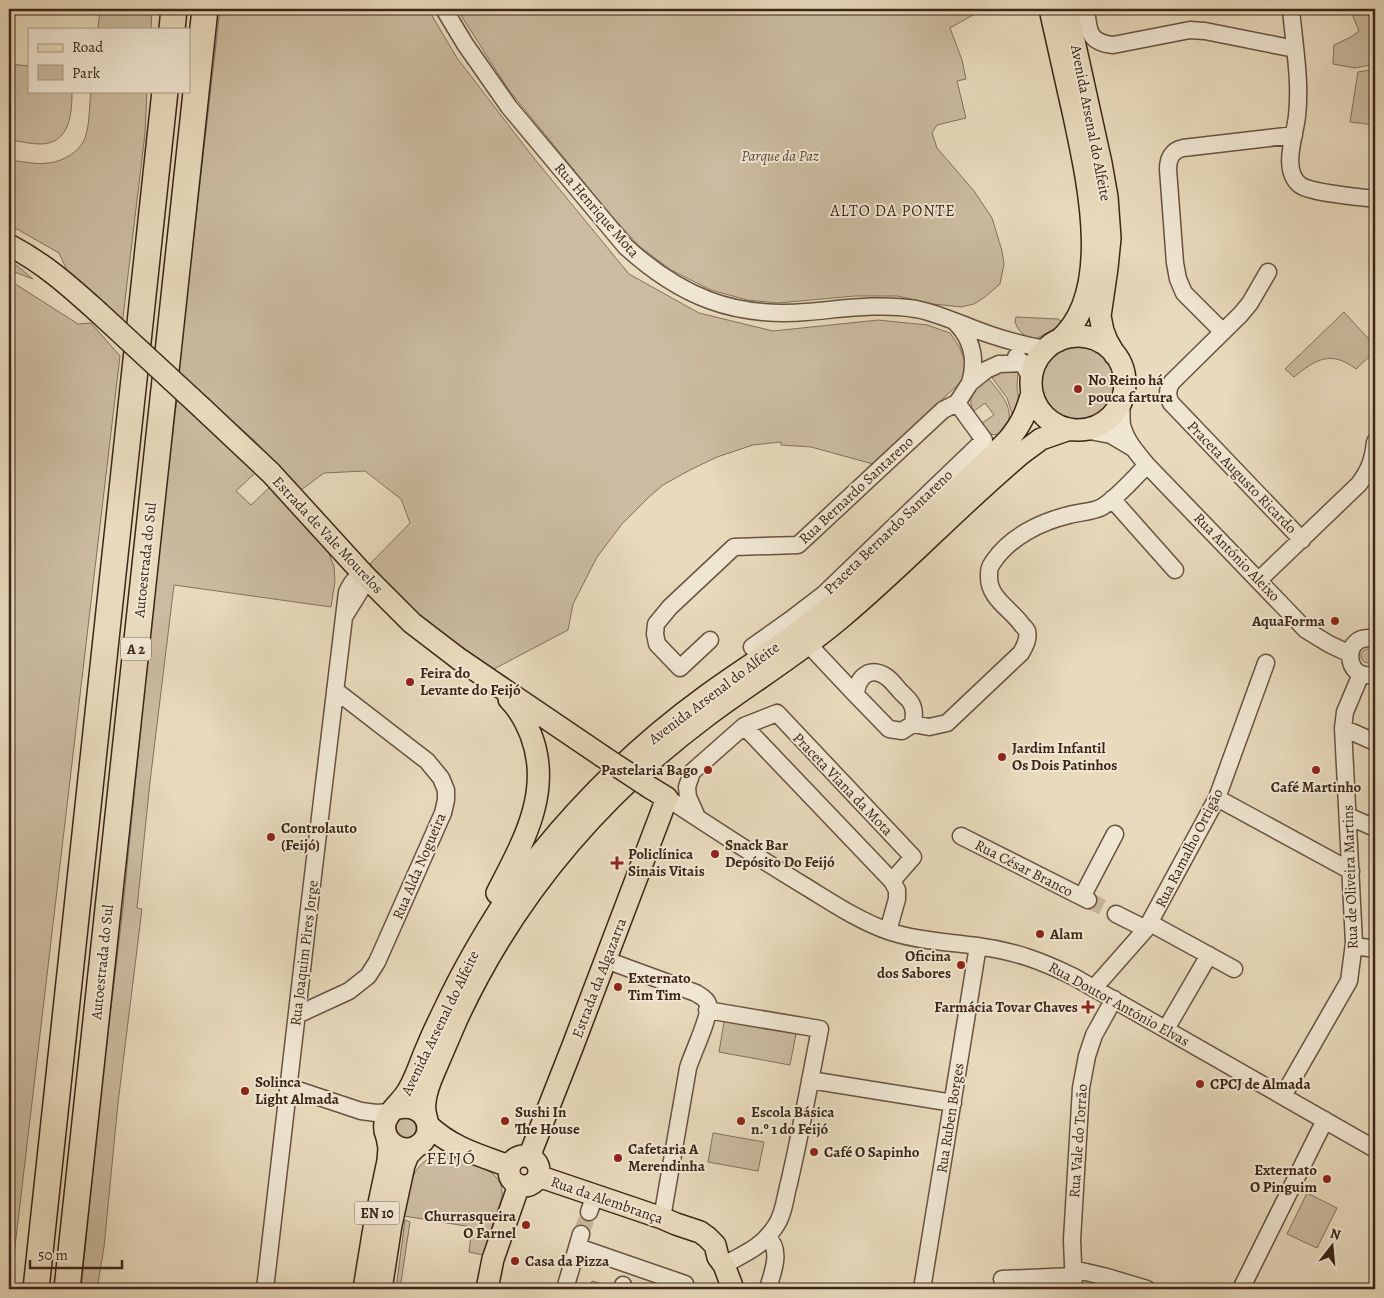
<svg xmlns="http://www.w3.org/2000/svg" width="1384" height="1298" font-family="Alegreya,serif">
<rect width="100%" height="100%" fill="#e8dabc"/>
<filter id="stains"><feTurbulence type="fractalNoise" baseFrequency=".004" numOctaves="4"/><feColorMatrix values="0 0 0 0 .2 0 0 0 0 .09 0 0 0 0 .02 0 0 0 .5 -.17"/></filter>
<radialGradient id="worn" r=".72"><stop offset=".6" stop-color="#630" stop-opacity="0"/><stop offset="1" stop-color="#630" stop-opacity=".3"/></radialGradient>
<path fill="#cbbba0" stroke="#84705c" d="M100,9H152L151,29H98Z
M220,9H428L457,58L533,157L629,274L699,313L773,331L878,320L927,325L950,333L960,348L966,364L962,381L873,464L811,447L781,445V442L753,445L717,457L690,470L663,485L649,497L622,524L597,557L573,604L568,630L494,669L421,619L370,564L410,523L401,499L365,471L324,473L301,490L253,439L178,373Z
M457,9H977L973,15L950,28L962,60L966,79L957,81L966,118L937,125L932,133L937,148L974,191L992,218L1002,251L1004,264L1000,284L985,297L974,304L961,307L933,304L897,296H855L778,303L747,300L711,290L671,270L639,246L609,213L508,89Z
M1350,9H1363L1369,16L1374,26H1375V64L1355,68L1333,64L1334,45L1351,37L1359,31Z
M9,64L29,66V91H72C72,114 70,144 40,144C30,144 19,141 9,140Z
M1375,69V125L1350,122L1358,72Z
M91,91H147L145,134L122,325L95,300L67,270L59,253L17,229L9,230V160C21,161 35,165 48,163C62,162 80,152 85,138C90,124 89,106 91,91Z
M9,259L33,279L9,270Z
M9,280L78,324L91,323L120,356L10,1289H9Z
M1344,312L1375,346V351L1356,369C1331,350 1316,359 1294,377L1285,369Z
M1016,317L1058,319L1061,321V323C1057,329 1043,334 1036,339C1025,337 1019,333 1015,322Z
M1042 383a36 36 0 1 1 72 0a36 36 0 1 1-72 0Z
M1016,371L1018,372L1017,387L1019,403L1013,417L1007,398L990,375L997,372Z
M988,378C996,388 1007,399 1009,412C1012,427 993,448 982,423L994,415L985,403L974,411C973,409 971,407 971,404C969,392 980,384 988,378Z
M177,398L255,473L236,491L251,505L270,487L326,547L334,566L335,581L331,607L174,585L150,782L137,908L142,909L118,1103L104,1247L97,1289H81L100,1101L123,907L155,584Z
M1361 656a7 7 0 1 1 14 0a7 7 0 1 1-14 0Z
M725,1016L797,1029L790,1065L719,1052Z
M396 1128a10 10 0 1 1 20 0a10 10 0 1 1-20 0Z
M713,1133L764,1142L758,1171L708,1162Z
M442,1154L452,1156L453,1158C473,1165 505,1169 502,1197L483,1255L469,1252L472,1227L404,1216C409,1189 409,1161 442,1154Z
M1307,1193L1337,1208L1317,1248L1287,1234Z
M405,1220L410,1222L400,1289H396Z
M592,1281L616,1288V1289H589Z"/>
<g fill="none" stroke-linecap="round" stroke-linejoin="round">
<path stroke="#c6b69b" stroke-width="16" stroke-dasharray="16 8" stroke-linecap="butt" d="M1088,900L1116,914
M581,1234L589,1212"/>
<defs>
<path id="minor" d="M444,9L465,44L509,107L626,247C680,296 733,318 806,312C843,309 879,303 916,309C942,314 966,327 991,335C1009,341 1027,346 1046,349
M1086,9C1089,30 1087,42 1113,45L1190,30L1205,31L1295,49
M1291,9C1294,44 1301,81 1297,116C1295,136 1281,170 1300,185C1311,193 1359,197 1375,199
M1268,272L1250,303L1241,314L1172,382C1167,389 1167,396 1171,403L1302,540
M954,321C972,338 977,359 970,383
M1223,332L1184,293L1178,279L1175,263L1168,169C1168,159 1172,150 1183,148L1294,135
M1016,357L1023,363L1031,379
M1121,401C1122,409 1121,417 1122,425C1126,441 1137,453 1147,465L1306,630L1329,644L1350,654
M1084,430L1111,435L1133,448
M1112,499L1175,570
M1259,580L1359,484C1370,469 1373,460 1375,442
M1375,639C1340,631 1344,684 1375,674
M710,640L680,668L657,644L655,634L656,624L670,607L734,547L798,545L943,410L957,403L970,383L986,370L999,364L1023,363
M808,644L856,695
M752,647L790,620L824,594L984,440L957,403
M913,724C914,718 915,711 912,705C910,700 905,696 902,693C897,688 893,682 888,678C871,665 857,676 856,695L889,729L902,731L913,724L929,727L947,723L1021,653C1025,646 1029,639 1027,631C1026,629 1024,627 1022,625C1011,609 988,598 989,576C989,570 989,568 993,562C1010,537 1040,522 1069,515C1080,512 1093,512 1102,507C1118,497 1134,478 1147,465
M744,726L777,713L913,857L892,881
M1343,728L1375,742
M667,798C714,829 760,859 808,888C834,904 861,922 891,932C919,941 949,942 977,946C1014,951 1040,960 1074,977L1375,1149
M1217,798L1351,871
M1348,816L1375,828
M697,817L688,797L687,787L692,772L744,726L892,881L897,890V899L888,931
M961,836L1088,900
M1082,897L1115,834
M1116,914L1146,929
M1150,923L1234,969
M1354,948L1362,947L1375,949
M606,960L696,993C700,996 706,998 708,1004C711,1016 692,1054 688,1068L662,1218
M1094,988L1146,929L1217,798L1266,663
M707,1010L820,1029C810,1080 801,1132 789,1183C785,1197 784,1215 775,1227C761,1248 745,1253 724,1265
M297,1015L349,991L368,976L377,962L443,813L446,800V790L441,778L427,761L335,690
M1166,1029L1209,955
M810,1080L953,1103
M289,1087L361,1111L376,1113L391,1112
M1283,1096L1349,981L1354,943L1343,728L1345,712L1361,674
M589,1212L595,1195
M767,1237C783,1250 772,1273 768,1289
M578,1247L685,1284
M1073,1269L1107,1277L1147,1289
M1002,1279L1073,1276
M265,1289C291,1057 319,824 347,592C352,582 354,578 365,576V583L344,617
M565,1289L581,1234
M622,1289L623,1285
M922,1289L978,946
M1074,1289L1072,1240L1081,1088L1087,1056L1094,1035L1114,999
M1241,1289L1325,1120"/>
<path id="major" d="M1050,9C1058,45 1066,80 1074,116C1087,178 1115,294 1058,341
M1067,9L1101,163L1107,197L1110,238L1107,268L1100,316L1103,331L1107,341L1115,355
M9,245C45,264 68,285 97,311
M1031 383a47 47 0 1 1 94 0a47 47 0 1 1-94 0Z
M202,408L271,473L365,576L412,623L459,659L602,756
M497,893C522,844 553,792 531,735C526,722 519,709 509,699
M395,1109C427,1099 439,1135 416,1147C400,1154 382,1141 385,1123C388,1111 403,1101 409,1089C417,1075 421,1060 428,1045C433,1032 440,1019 446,1006C463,970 484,934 506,900C516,884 528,869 541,853C589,794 644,741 706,696C741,670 780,647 814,620C848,593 878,563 909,534C943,503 977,472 1009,439C1022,423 1026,413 1032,393
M427,1120C425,1114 424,1108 425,1102C426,1088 433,1075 438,1063C444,1049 450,1035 456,1021C513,897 596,799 704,718C750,683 799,654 842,617C904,565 960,505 1022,453L1041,439L1070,429
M428,1125C452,1148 479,1155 509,1166
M509 1171a15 15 0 1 1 30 0a15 15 0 1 1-30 0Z
M529,1157L572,1048L667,798L649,787
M538,1176L662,1218L676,1224L700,1232L707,1237L715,1245L718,1257L724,1265L733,1289
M364,1289L375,1222L388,1161L389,1148L387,1137
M381,1289L391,1225L404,1165L408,1155L417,1146
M487,1289L493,1259L519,1185"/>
<path id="highway" d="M172,29L174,9
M36,1289L165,91
M67,1289L205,9"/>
</defs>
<use href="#minor" stroke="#675341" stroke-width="19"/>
<use href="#major" stroke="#3c2618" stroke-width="24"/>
<use href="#highway" stroke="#3c2618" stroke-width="28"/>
<use href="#minor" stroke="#f0e7d3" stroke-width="16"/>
<use href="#major" stroke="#e8dabc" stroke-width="21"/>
<use href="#highway" stroke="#e8dabc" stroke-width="25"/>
<defs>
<path id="major-bridge" d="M97,311L202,408
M602,756L649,787"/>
</defs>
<use href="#major-bridge" stroke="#3c2618" stroke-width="24" stroke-linecap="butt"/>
<use href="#major-bridge" stroke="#e8dabc" stroke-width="21"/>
</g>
<g fill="#8f2418" stroke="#f0e7d3" stroke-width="2">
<circle cx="1078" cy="389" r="5"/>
<circle cx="1335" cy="621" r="5"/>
<circle cx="410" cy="682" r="5"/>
<circle cx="1002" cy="757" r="5"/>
<circle cx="708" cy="770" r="5"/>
<circle cx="1316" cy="770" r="5"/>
<circle cx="271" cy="837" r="5"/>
<circle cx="715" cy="854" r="5"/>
<path d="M614.5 855.5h5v5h5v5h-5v5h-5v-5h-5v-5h5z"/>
<circle cx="1040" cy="934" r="5"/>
<circle cx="961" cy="965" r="5"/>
<circle cx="618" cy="987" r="5"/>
<path d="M1085.5 999.5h5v5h5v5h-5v5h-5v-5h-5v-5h5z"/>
<circle cx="1200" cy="1084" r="5"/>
<circle cx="245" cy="1091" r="5"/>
<circle cx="505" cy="1121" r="5"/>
<circle cx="741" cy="1121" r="5"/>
<circle cx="814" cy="1152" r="5"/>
<circle cx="618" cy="1158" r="5"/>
<circle cx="1327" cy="1179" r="5"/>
<circle cx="526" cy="1225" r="5"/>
<circle cx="515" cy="1261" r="5"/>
</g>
<g text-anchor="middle" stroke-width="4" stroke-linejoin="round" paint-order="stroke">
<g fill="#f0e7d3" stroke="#726050" stroke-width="1">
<rect x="121" y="637.5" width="30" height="23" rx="4"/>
<rect x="354.5" y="1201.5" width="45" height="23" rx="4"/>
</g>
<g font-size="14" font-weight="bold" fill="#3c2618">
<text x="136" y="654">A 2</text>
<text x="377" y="1218">EN 10</text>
</g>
<g font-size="15" fill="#3c2618" stroke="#f0e7d3">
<text transform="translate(1091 123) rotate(79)" y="5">Avenida Arsenal do Alfeite</text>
<text transform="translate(597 210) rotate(49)" y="5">Rua Henrique Mota</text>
<text transform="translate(1242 477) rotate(46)" y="5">Praceta Augusto Ricardo</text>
<text transform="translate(856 490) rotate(-43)" y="5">Rua Bernardo Santareno</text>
<text transform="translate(888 532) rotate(-44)" y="5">Praceta Bernardo Santareno</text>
<text transform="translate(328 535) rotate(47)" y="5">Estrada de Vale Mourelos</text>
<text transform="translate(1237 557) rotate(46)" y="5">Rua António Aleixo</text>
<text transform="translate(145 560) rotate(-84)" y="5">Autoestrada do Sul</text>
<text transform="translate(714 693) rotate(-37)" y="5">Avenida Arsenal do Alfeite</text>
<text transform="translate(843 784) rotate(46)" y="5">Praceta Viana da Mota</text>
<text transform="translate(1189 848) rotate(-63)" y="5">Rua Ramalho Ortigão</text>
<text transform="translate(419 866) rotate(-67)" y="5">Rua Alda Nogueira</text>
<text transform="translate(1024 868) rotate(27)" y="5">Rua César Branco</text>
<text transform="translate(1350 877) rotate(-92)" y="5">Rua de Oliveira Martins</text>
<text transform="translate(304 953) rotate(-83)" y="5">Rua Joaquim Pires Jorge</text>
<text transform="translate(102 962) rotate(-84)" y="5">Autoestrada do Sul</text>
<text transform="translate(599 978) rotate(-69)" y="5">Estrada da Algazarra</text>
<text transform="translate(1119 1004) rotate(29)" y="5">Rua Doutor António Elvas</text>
<text transform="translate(440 1023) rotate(-64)" y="5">Avenida Arsenal do Alfeite</text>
<text transform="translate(950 1118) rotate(-81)" y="5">Rua Ruben Borges</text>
<text transform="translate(1078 1141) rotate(-86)" y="5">Rua Vale do Torrão</text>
<text transform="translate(607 1200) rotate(19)" y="5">Rua da Alembrança</text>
</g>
<g font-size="15" font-style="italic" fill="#604b3a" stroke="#f0e7d3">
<text x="780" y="161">Parque da Paz</text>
</g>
<g font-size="15" font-weight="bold" fill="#3c2618" stroke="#f0e7d3" text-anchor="start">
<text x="1088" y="385">No Reino há<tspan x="1088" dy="17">pouca fartura</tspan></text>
<text x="1325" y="626" text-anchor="end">AquaForma</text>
<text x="420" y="678">Feira do<tspan x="420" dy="17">Levante do Feijó</tspan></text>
<text x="1012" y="753">Jardim Infantil<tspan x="1012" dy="17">Os Dois Patinhos</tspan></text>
<text x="698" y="775" text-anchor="end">Pastelaria Bago</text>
<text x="1316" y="792" text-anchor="middle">Café Martinho</text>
<text x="281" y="833">Controlauto<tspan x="281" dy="17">(Feijó)</tspan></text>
<text x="725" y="850">Snack Bar<tspan x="725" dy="17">Depósito Do Feijó</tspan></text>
<text x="628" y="859">Policlínica<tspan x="628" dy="17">Sinais Vitais</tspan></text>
<text x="1050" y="939">Alam</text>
<text x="951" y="961" text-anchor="end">Oficina<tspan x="951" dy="17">dos Sabores</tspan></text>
<text x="628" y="983">Externato<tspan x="628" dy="17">Tim Tim</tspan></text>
<text x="1078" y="1012" text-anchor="end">Farmácia Tovar Chaves</text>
<text x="255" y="1087">Solinca<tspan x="255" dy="17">Light Almada</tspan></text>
<text x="1210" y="1089">CPCJ de Almada</text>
<text x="515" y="1117">Sushi In<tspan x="515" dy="17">The House</tspan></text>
<text x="751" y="1117">Escola Básica<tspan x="751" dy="17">n.º 1 do Feijó</tspan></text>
<text x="628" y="1154">Cafetaria A<tspan x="628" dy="17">Merendinha</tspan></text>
<text x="824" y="1157">Café O Sapinho</text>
<text x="1317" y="1175" text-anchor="end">Externato<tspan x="1317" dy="17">O Pinguim</tspan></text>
<text x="516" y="1221" text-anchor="end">Churrasqueira<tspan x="516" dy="17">O Farnel</tspan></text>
<text x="525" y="1266">Casa da Pizza</text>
</g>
<g font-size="16" letter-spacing="1" fill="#3c2618" stroke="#f0e7d3">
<text x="893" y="216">ALTO DA PONTE</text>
</g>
<g font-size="18" letter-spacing="1" fill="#3c2618" stroke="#f0e7d3">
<text x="451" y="1164">FEIJÓ</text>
</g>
</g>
<rect width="1384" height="1298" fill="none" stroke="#e8dabc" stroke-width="30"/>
<rect x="10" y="10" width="1364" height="1278" fill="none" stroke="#3c2618" stroke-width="2.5"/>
<rect x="15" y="15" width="1354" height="1268" fill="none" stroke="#3c2618"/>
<rect x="28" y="28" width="162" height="65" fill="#f0e7d3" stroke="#a89a88"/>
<rect x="38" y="44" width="25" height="8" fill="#e8dabc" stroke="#a89a88"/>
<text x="72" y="52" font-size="15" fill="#3c2618">Road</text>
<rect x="38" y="65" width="25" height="15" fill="#cbbba0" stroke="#a89a88"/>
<text x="72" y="78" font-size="15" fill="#3c2618">Park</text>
<g transform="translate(1332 1246) rotate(16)" stroke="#f0e7d3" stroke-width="4" paint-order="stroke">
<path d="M0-4L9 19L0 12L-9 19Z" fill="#3c2618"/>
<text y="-8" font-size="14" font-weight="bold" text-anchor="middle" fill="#3c2618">N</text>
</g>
<path d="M30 1260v8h92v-8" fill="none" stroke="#3c2618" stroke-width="2.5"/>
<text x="38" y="1260" font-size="15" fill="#3c2618" stroke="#f0e7d3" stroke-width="4" paint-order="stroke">50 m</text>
<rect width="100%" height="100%" filter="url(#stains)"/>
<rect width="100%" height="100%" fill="url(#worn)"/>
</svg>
